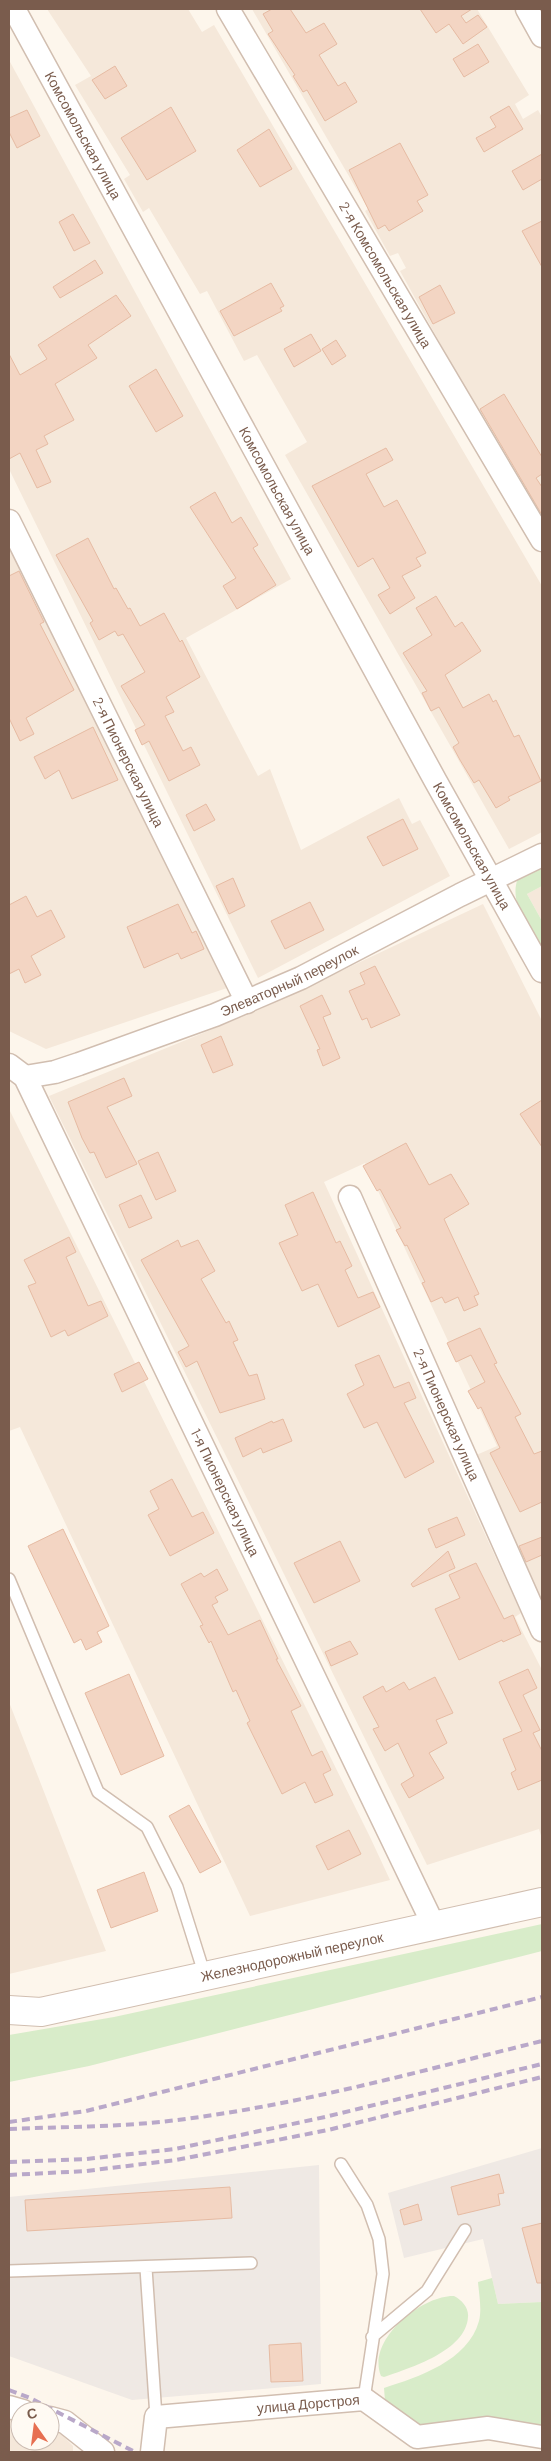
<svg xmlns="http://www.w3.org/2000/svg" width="551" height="2461" font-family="Barlow,sans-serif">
<rect width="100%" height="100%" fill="#fdf6ec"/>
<path fill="#f5e8da" d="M47,9H188L202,32L214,25L542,586V832L509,849L285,455L307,442L257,355L244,361L207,291L200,294L149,208L143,212L124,179L130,175L75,85L91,76Z
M252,9H477L529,95L515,104L523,119L538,110L542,117V527L400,271L406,268L398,253L390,256L365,211L368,209Z
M9,60L291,579L186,638L258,776L270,769L301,850L399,798L412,824L420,820L450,876L258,978L9,469Z
M9,538L230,987L46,1049L9,1031Z
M542,886V921L527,894Z
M483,904L542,1021V1602L474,1456L497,1446L365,1163L324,1182L521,1613L515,1617L542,1670V1839L539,1829L427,1865L49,1096L252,1013Z
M9,1109L370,1837L390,1880L250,1916L20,1427L9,1431Z
M9,1702L106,1951L9,1974Z
M9,2415L20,2417V2441H50V2423L73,2446V2452H9Z"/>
<path fill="#efe9e4" d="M542,2148V2302L498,2304L483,2239L404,2258L388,2193Z
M319,2165L321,2384L132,2400L9,2356V2197Z"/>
<path fill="#d8ecc9" d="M542,865V886L527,894L542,921V951C530,929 508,903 518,878Z
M542,1924V1951L89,2066L9,2082V2035L114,2017Z
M492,2278L498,2304L542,2302V2433L421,2428L385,2401L384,2388C418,2377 468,2361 479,2321C482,2310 479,2294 478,2282Z
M454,2296C462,2300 469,2308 468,2317C466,2351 410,2368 384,2377L381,2376C366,2340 422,2295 454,2296Z"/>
<path fill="#f3d5c3" stroke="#e6bba3" d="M272,9H290L306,33L324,23L337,44L319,55L338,86L345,82L357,102L325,121L307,90L303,92L293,76L295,75L268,34L273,31L263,14Z
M420,9H472L461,16L466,23L478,15L487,27L463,44L449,24L436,33Z
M478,44L489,62L464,77L453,59Z
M115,66L127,86L105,99L92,80Z
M509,106L523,129L484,152L476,138L496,127L490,117Z
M171,107L196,151L147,180L121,138Z
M27,110L40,136L17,148L9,132V118Z
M269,129L292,169L260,187L237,150Z
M400,143L428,195L417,201L423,211L389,231L385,225L378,229L349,170Z
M542,154V179L523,190L512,171Z
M73,214L90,243L74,251L59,222Z
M542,221V267L522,231Z
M95,260L103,273L60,298L53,287Z
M271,283L284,306L280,308L282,311L234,336L220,311Z
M440,285L455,313L433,324L419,297Z
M116,295L131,316L88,345L97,358L55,384L74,420L44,436L48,444L36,450L51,482L37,488L20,453L9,459V354L20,375L47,359L38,345Z
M311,334L321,351L294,367L284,349Z
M336,340L346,356L332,365L322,349Z
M156,369L183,416L156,432L129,386Z
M504,394L542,457V474L536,478L542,487V515L480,409Z
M386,448L393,460L366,474L384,507L397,500L426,553L416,558L421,566L402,576L415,598L390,614L378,595L390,588L373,558L358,567L312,486Z
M215,492L232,523L241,517L258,545L253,548L276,585L237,609L223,586L236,578L190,507Z
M88,538L114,589L116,588L128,609L130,608L140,626L164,613L180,642L182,640L200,677L166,697L174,712L165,716L183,751L191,747L200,765L169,781L149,741L142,745L135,730L145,725L121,686L145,672L123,634L118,636L115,631L99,640L90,623L93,621L56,555Z
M19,571L44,622L40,624L74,690L26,718L34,734L20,741L9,718V576Z
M436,596L455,627L462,622L481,651L445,675L463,708L489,694L493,702L496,700L514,737L519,735L541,781L508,797L510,800L496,808L479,780L474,783L460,760L453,747L459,743L439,707L431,711L422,693L427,691L403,653L432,635L416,608Z
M93,727L118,780L72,799L59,770L45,779L34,757Z
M206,804L215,820L194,831L186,815Z
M403,819L418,849L383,866L367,837Z
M233,878L245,906L229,914L216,886Z
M26,896L37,917L51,910L65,937L31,956L41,975L25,983L19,969L9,974V905Z
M310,902L324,930L285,949L271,921Z
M178,904L192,933L196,931L204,949L181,959L178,953L144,968L127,927Z
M375,966L400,1015L371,1028L367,1018L362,1020L349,991L365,984L360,973Z
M322,995L331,1014L323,1017L340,1058L323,1066L317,1050L320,1049L300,1006Z
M221,1036L233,1065L213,1073L201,1045Z
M124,1078L132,1096L107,1107L137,1164L106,1178L94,1152L90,1153L82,1138L68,1102Z
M542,1100V1147L520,1114Z
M406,1143L429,1185L451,1174L469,1204L444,1219L479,1294L474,1296L478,1305L464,1311L458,1297L445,1303L442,1297L431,1302L422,1283L425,1282L407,1245L405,1246L396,1230L401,1228L380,1189L377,1191L363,1166Z
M158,1152L176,1191L156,1200L138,1161Z
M313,1192L336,1243L340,1241L352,1266L345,1270L358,1298L373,1292L380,1307L338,1327L318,1284L302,1291L279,1243L298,1235L285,1205Z
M141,1195L152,1218L129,1228L119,1205Z
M69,1237L76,1252L66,1257L88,1306L101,1301L108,1316L68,1336L65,1330L51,1337L28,1286L36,1283L24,1260Z
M178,1240L181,1247L198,1240L215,1271L201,1279L226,1323L229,1321L238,1340L233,1342L249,1376L257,1374L265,1399L220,1413L197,1361L186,1367L178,1352L189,1346L141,1260Z
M480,1328L497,1363L494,1364L521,1414L515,1417L534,1454L542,1451V1502L520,1512L490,1453L500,1448L481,1407L478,1409L468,1391L485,1382L471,1355L456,1362L447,1343Z
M379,1355L394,1388L409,1382L416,1398L404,1403L434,1462L405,1478L377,1422L364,1428L347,1394L364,1385L355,1365Z
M139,1362L148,1379L122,1392L114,1374Z
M283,1419L292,1441L263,1453L261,1448L243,1457L235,1438L272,1421L273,1423Z
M172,1479L192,1517L203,1512L214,1533L170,1556L148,1515L159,1509L150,1491Z
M457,1517L465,1535L436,1548L428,1529Z
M63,1529L109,1626L97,1632L102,1642L86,1650L81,1639L74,1643L28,1546Z
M542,1537V1555L526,1562L519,1546Z
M340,1541L360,1581L314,1603L294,1563Z
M448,1551L455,1568L413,1587L411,1584Z
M476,1563L504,1619L513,1615L521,1634L503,1642L502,1640L459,1660L435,1609L460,1598L449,1575Z
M217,1569L228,1590L215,1597L218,1602L212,1605L228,1635L260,1620L278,1659H276L301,1706L291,1711L312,1756L322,1751L331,1770L323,1774L333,1795L315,1803L305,1782L282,1794L247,1723L250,1721L236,1690L233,1692L211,1641L209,1643L200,1626L203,1625L181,1584L201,1573L204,1577Z
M350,1641L358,1654L331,1666L325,1652Z
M528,1669L537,1688L523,1695L540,1730L533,1733L542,1751V1780L518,1790L511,1773L516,1770L503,1739L522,1731L499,1682Z
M129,1674L164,1756L121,1775L85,1693Z
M435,1677L453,1713L436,1720L447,1743L429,1753L444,1778L409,1798L401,1784L414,1776L398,1743L385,1751L373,1729L379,1727L363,1697L383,1686L386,1692L404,1682L409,1690Z
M189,1805L221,1862L200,1873L169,1816Z
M349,1830L361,1854L328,1870L316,1846Z
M144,1872L158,1911L111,1928L97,1890Z
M499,2174L504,2193L498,2194L500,2205L458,2215L451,2187Z
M230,2187L232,2218L27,2231L25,2200Z
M418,2204L422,2220L404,2225L400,2210Z
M542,2223V2283H537L522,2228Z
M301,2343L303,2381L271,2382L269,2345Z"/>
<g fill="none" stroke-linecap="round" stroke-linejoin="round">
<defs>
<path id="service" d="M9,1579L98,1792L147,1827L177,1887L205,1976
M341,2164L367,2205L379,2239L383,2274L364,2399
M146,2268L156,2417
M9,2271L251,2263
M372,2337L427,2291L465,2230"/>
<g id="minor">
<path id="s1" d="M14,9L435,780L542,971"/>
<path id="s2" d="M228,9L542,540"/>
<path d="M527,9L542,36"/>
<path id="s3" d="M9,521L247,1002"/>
<path id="s4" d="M9,1065L25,1077L434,1926"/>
<path id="s5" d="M25,1077L55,1072L79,1064L215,1015L301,978L460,895L542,855"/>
<path id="s6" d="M350,1197L542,1630"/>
<path d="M9,2407L23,2411"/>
<path d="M50,2418L65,2422L103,2452"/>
<path id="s7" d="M152,2452L156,2417L364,2399L417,2437L488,2428L542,2437"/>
</g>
<g id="tertiary">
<path id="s8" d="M9,2010L41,2012L542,1902"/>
</g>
</defs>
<use href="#service" stroke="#d1beb0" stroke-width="14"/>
<use href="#minor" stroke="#d1beb0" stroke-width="25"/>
<use href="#tertiary" stroke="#d1beb0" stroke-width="30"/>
<use href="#service" stroke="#fff" stroke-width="11"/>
<use href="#minor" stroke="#fff" stroke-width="22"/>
<use href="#tertiary" stroke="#fff" stroke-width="28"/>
<path stroke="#b9a8c9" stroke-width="4" stroke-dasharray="8 5" stroke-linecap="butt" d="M9,2122L86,2111L542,1997
M9,2129C59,2127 110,2127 160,2122C289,2108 416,2072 542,2041
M9,2162L86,2159L175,2149L325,2117L542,2064
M9,2175L86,2171L176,2160L328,2130L542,2077
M9,2390L30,2398L135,2452"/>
</g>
<g text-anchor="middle" stroke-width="4" stroke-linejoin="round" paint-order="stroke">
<g font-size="14" fill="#7a5c4d" stroke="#fffaf3">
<text dy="5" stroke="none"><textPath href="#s1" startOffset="144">Комсомольская улица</textPath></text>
<text dy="5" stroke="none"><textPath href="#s2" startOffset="309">2-я Комсомольская улица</textPath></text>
<text dy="5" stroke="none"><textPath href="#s1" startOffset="549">Комсомольская улица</textPath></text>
<text dy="5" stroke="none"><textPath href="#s3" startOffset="269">2-я Пионерская улица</textPath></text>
<text dy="5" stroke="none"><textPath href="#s1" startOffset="954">Комсомольская улица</textPath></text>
<text dy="5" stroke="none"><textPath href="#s5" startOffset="282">Элеваторный переулок</textPath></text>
<text dy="5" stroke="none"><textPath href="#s6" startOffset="238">2-я Пионерская улица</textPath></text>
<text dy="5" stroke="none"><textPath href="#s4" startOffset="481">1-я Пионерская улица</textPath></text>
<text dy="5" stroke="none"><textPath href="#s8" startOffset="289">Железнодорожный переулок</textPath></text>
<text dy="5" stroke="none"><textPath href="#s7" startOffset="188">улица Дорстроя</textPath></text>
</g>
</g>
<rect width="551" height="2461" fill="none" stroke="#7a5c4d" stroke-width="20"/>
<g transform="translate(35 2426) rotate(346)"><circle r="24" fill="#fffaf3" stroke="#cabbb1"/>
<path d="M0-4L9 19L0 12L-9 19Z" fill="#e76f51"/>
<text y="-8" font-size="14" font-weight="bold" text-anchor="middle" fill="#7a5c4d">С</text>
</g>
</svg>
